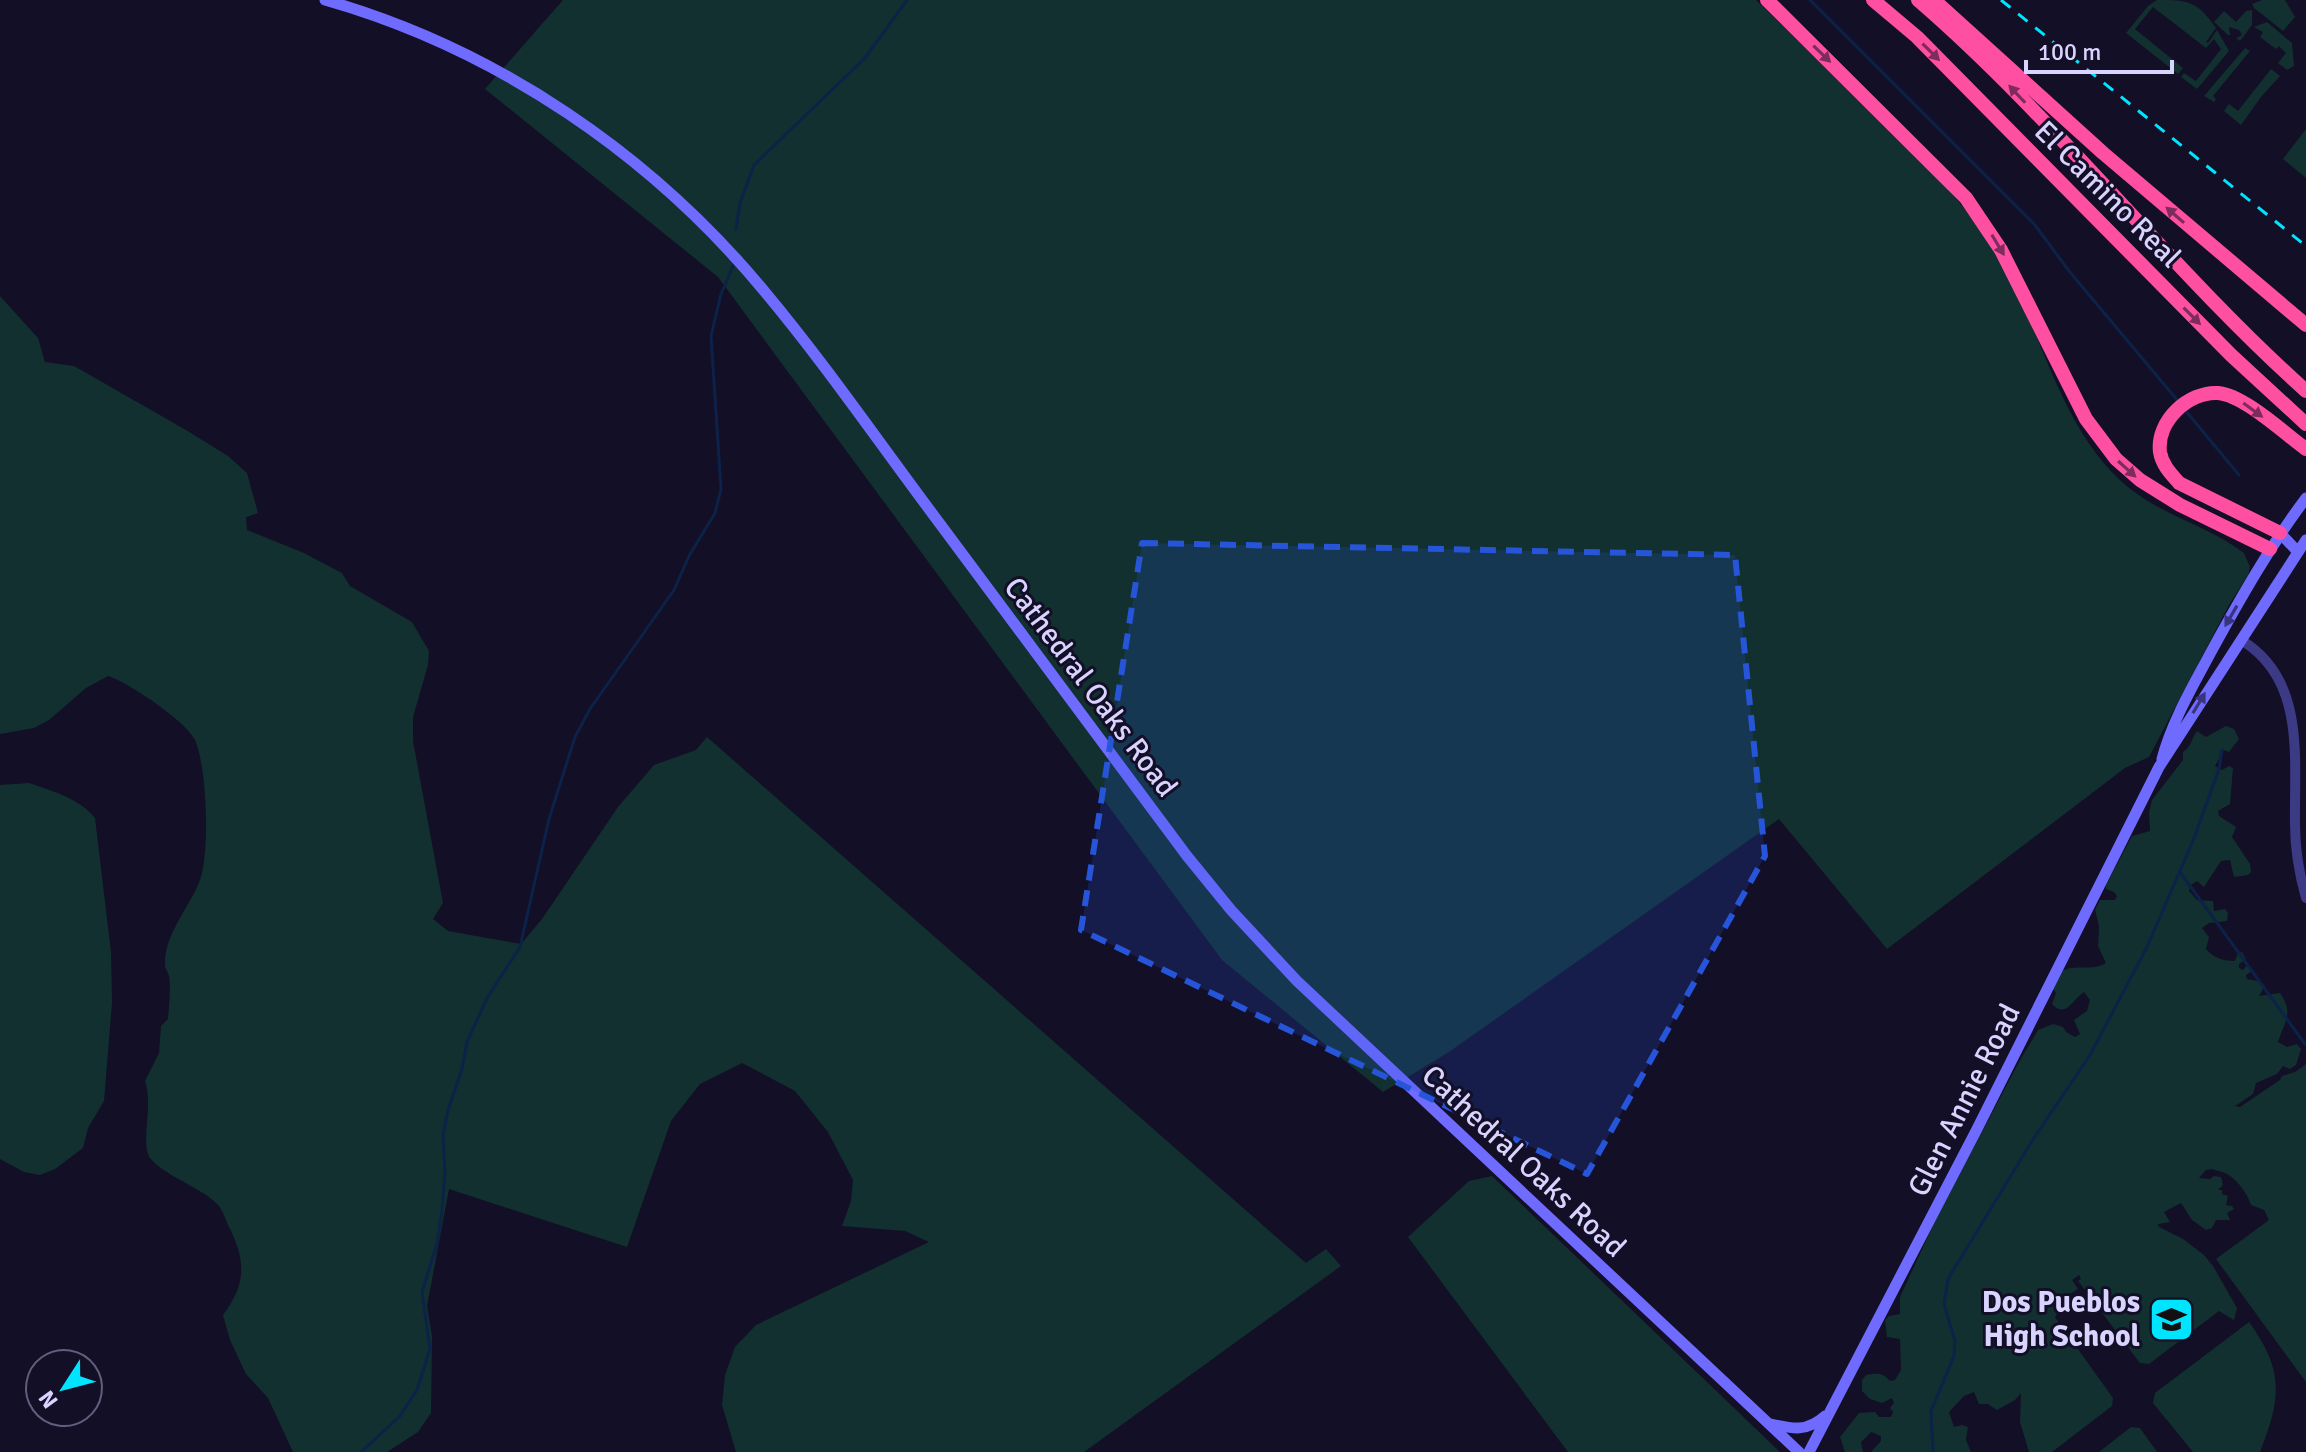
<svg xmlns="http://www.w3.org/2000/svg" width="2306" height="1452" font-family="Signika,sans-serif">
<rect width="100%" height="100%" fill="#130f26"/>
<path fill="#12302f" d="M563,0H1756C1794,37 1832,73 1870,110C1914,153 1957,193 1991,245C2042,321 2055,426 2128,487C2163,516 2209,526 2244,553L2250,567L2248,575L2229,605L2149,757L2125,768L1887,949L1779,819L1449,1052L1383,1092L1222,960L718,277L485,89Z
M2157,0C2189,0 2197,1 2216,28L2206,42L2208,43L2217,30L2229,51L2197,89L2181,77L2184,73L2196,81L2221,49L2214,39L2206,48L2153,7L2135,29L2183,68L2178,74L2126,33L2148,6Z
M2262,0H2285L2295,17L2283,31L2254,8L2252,4Z
M2252,10V25L2240,41L2236,38L2242,35L2239,30L2229,27L2230,35H2228L2214,22L2224,11L2236,22L2246,11Z
M2267,22L2292,43L2294,66L2287,70L2278,63L2286,53L2279,46L2276,49L2260,37L2263,32L2254,27Z
M2245,48L2250,51L2213,96L2216,99L2214,102L2204,96Z
M2271,69L2280,76L2261,97L2241,125L2224,111L2229,104L2238,111Z
M2306,129V178L2283,159Z
M0,296L38,338L45,362L74,366L186,430L228,456L247,473L258,513L246,517L247,530L304,553L342,573L350,586L412,622L429,651L428,665L413,717V741L443,903L433,919L448,931L521,944L542,919L618,807L654,765L696,750L707,737L1306,1263L1326,1249L1341,1266L1084,1452H736L722,1405L725,1375L735,1347L756,1325L929,1242L905,1231L842,1226L851,1201L853,1180L828,1132L795,1091L742,1063L700,1084L671,1121L627,1247L449,1189L427,1306L432,1336L431,1413L418,1432L387,1452H293L268,1398L246,1374L230,1340L223,1315C247,1283 246,1260 228,1225C225,1218 222,1208 216,1203C202,1188 154,1171 148,1154C142,1136 153,1105 145,1081L159,1053L161,1026L168,1019C169,1006 171,989 169,976C168,971 165,970 165,965C164,934 190,907 200,880C210,853 207,767 195,740C187,722 128,682 108,676L86,688L49,720L34,728L0,734Z
M2226,726L2234,729L2239,739L2229,752L2224,750L2215,766L2222,770L2229,766L2233,768L2230,804L2218,811L2219,816L2236,827L2232,837L2250,864L2251,872L2248,875L2234,877L2230,860L2221,861L2204,887L2197,881L2191,885L2189,891L2197,900L2213,901L2214,911L2225,909L2228,913L2227,921L2209,923L2202,928L2209,937L2206,949C2214,958 2223,961 2235,961L2238,953L2242,952L2246,959L2239,964V968L2243,970L2247,965L2250,966L2252,971L2246,975L2247,979L2258,981L2265,986L2259,996L2280,993C2294,1013 2285,1021 2278,1042L2287,1047L2297,1044L2301,1049L2296,1065L2290,1069L2283,1066L2277,1074L2256,1083L2253,1094L2235,1106L2240,1107L2280,1080L2282,1076L2295,1072L2306,1064V1382L2216,1259L2269,1220L2264,1210L2251,1205C2248,1194 2236,1178 2225,1173C2221,1171 2216,1171 2213,1169L2206,1170L2199,1178L2210,1179L2214,1176L2221,1177L2223,1185L2218,1190H2222V1194L2228,1196L2226,1205L2232,1206L2234,1209L2227,1213L2230,1220H2216L2212,1228L2206,1230L2192,1220L2181,1203L2164,1212L2170,1222L2158,1224L2159,1227L2183,1239L2204,1255L2213,1266L2237,1308L2234,1320L2219,1311L2149,1364L2140,1363L2078,1281L2081,1279L2079,1275L2072,1280L2078,1289L2068,1295V1302L2059,1304L2060,1309L2055,1317L2113,1398L2112,1406L2052,1452H2029L2020,1422L2021,1393L2015,1400L1997,1410L1988,1404H1979L1974,1392L1964,1396L1949,1412L1954,1427L1962,1425L1968,1427L1966,1440L1971,1452H1871L1881,1441V1436L1871,1432L1861,1442L1863,1452H1845L1840,1437L1859,1413L1875,1412L1879,1417H1891L1893,1412L1890,1408L1894,1403L1892,1398L1882,1403L1870,1399L1862,1391V1380L1866,1375C1876,1373 1883,1372 1890,1381L1895,1380L1901,1370L1900,1339L1887,1337L1885,1320L1889,1316L1900,1314V1297L1935,1221L2019,1062L2038,1030L2053,1024L2063,1027L2066,1032L2075,1037L2080,1034L2074,1020L2087,1011L2090,1000L2084,992C2073,999 2066,1019 2052,1004L2056,993L2053,989L2060,972C2075,963 2091,972 2106,963L2098,946L2099,926L2095,910L2100,900H2115L2117,896L2114,892L2106,889V885L2132,836L2150,831L2149,813L2152,800L2183,760V752C2192,746 2191,739 2197,731L2206,737Z
M29,783C52,791 79,798 95,818L111,952L112,1003L104,1101L88,1128L83,1148L55,1169L40,1175L24,1172L0,1159V785Z
M1492,1176L1780,1452H1568L1408,1237L1469,1181Z
M2249,1322C2283,1369 2282,1396 2261,1449L2260,1452H2193L2153,1403L2155,1393Z
M2131,1427L2140,1428L2157,1452H2099Z"/>
<g fill="none" stroke-linecap="round" stroke-linejoin="round">
<path stroke="#0c2248" stroke-width="3" d="M1810,0L2035,225L2069,271L2178,401
M736,229L740,203L754,165L865,58L907,0
M2185,410L2239,475
M2180,872L2305,1044
M361,1452L400,1416L417,1390L430,1349L422,1292L437,1244L442,1210L445,1173L443,1135L448,1110L462,1069L467,1042L487,998L520,947L549,819L575,737L590,709L674,590L689,556L715,513L721,489L711,336L721,294L733,266
M1933,1452L1931,1411L1954,1356L1955,1341L1944,1304L1948,1279L2032,1141L2090,1055L2146,949L2193,841L2219,769L2222,750"/>
<path stroke="#3d3a85" stroke-width="10" d="M2241,640C2306,679 2294,757 2295,824C2295,850 2299,873 2306,898"/>
<path stroke="#6f6bff" stroke-width="11" d="M325,0C497,49 652,155 765,292C821,359 871,431 923,501C1011,619 1099,738 1187,856L1231,910L1297,981L1799,1452
M2280,533L2298,552
M2162,759C2172,721 2193,686 2211,652C2240,599 2270,546 2306,498
M1771,1424C1793,1429 1807,1432 1825,1416
M1809,1452L1976,1131L2159,767L2306,540"/>
<path stroke="#ff4fa3" stroke-width="14" d="M1767,0L1966,198L2001,250L2086,419L2116,459L2140,480L2180,505L2270,549
M1873,0L1917,37L2231,355L2306,424
M1918,0C2057,120 2169,268 2306,391
M1934,0L2103,153L2306,325
M2280,533L2179,483C2171,474 2162,465 2160,452C2156,421 2189,391 2218,393C2244,395 2285,434 2306,449"/>
<path stroke="#00e5ff" stroke-width="3" stroke-dasharray="12 10" stroke-linecap="butt" d="M2001,0L2306,246"/>
</g>
<defs><path id="oneway-solid" d="M-6-.8H1V-3.2L6.5 0L1 3.2V.8H-6Z" transform="scale(2)"/></defs>
<g fill="#7d2c5e">
<use href="#oneway-solid" transform="translate(1931 52) rotate(45)"/>
<use href="#oneway-solid" transform="translate(1822 54) rotate(44)"/>
<use href="#oneway-solid" transform="translate(2017 94) rotate(-133)"/>
<use href="#oneway-solid" transform="translate(2175 215) rotate(-139)"/>
<use href="#oneway-solid" transform="translate(1998 245) rotate(59)"/>
<use href="#oneway-solid" transform="translate(2192 316) rotate(45)"/>
<use href="#oneway-solid" transform="translate(2253 410) rotate(36)"/>
<use href="#oneway-solid" transform="translate(2127 469) rotate(42)"/>
</g>
<g fill="#38347d">
<use href="#oneway-solid" transform="translate(2231 616) rotate(120)"/>
<use href="#oneway-solid" transform="translate(2199 703) rotate(-59)"/>
</g>
<path fill="#2655da" fill-opacity="0.2" stroke="#2655da" stroke-width="6" stroke-dasharray="16 10" stroke-linejoin="round" d="M1142,543L1735,555L1765,856L1587,1174L1081,930Z"/>
<defs>
<symbol id="school-square" viewBox="-11 -11 22 22"><rect x="-9" y="-9" width="18" height="18" rx="4" fill="#00e5ff" stroke="#130f26"/><path d="M0-5L7-2L0 1L-7-2ZM-4 1L0 2.5L4 1V4Q0 6-4 4Z" fill="#111"/></symbol>
</defs>
<g fill-rule="evenodd">
<use href="#school-square" x="2146" y="1294" width="51" height="51"/>
</g>
<g text-anchor="middle" stroke-width="6" stroke-linejoin="round" paint-order="stroke">
<g font-size="30" fill="#d9d4ff" stroke="#130f26">
<text transform="translate(2108 194) rotate(45)" y="10">El Camino Real</text>
<text transform="translate(1091 687) rotate(53)" y="10">Cathedral Oaks Road</text>
<text transform="translate(1964 1100) rotate(-63)" y="10">Glen Annie Road</text>
<text transform="translate(1524 1161) rotate(43)" y="10">Cathedral Oaks Road</text>
</g>
<g font-size="30" font-weight="bold" fill="#d9d4ff" stroke="#130f26" text-anchor="end">
<text x="2140" y="1312">Dos Pueblos<tspan x="2140" dy="34">High School</tspan></text>
</g>
</g>
<g transform="translate(64 1388) rotate(234)"><circle r="38" fill="#130f26" stroke="#625e7d" stroke-width="2"/>
<path d="M0-6L14 30L0 20L-14 30Z" fill="#00e5ff"/>
<text y="-12" font-size="22" font-weight="bold" text-anchor="middle" fill="#d9d4ff">N</text>
</g>
<path d="M2026 60v12h146v-12" fill="none" stroke="#d9d4ff" stroke-width="4"/>
<text x="2038" y="60" font-size="24" fill="#d9d4ff" stroke="#130f26" stroke-width="6" paint-order="stroke">100 m</text>
</svg>
